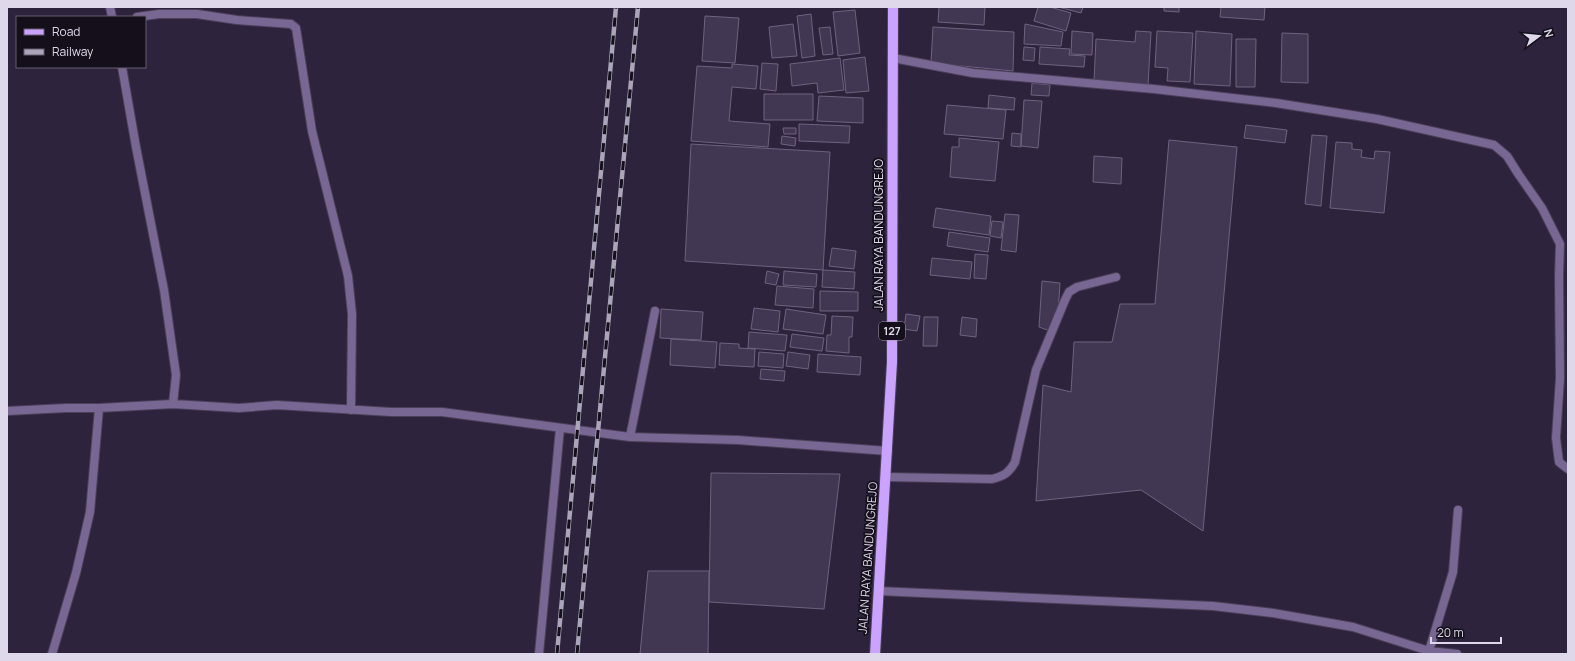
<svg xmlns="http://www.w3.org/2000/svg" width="1575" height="661" font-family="Manrope,sans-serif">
<rect width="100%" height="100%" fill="#2e233d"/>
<path fill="#423752" stroke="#6e6280" d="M939,7H985L984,25L938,22Z
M1038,7H1050L1071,13L1066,31L1034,21Z
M1058,7H1083L1081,13Z
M1164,7H1179V12L1164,11Z
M1221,7H1265L1264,20L1220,17Z
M855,10L860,53L838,56L833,12Z
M811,14L815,56L802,58L797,16Z
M705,16L739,18L735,63L702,61Z
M793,24L797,56L772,58L769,27Z
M1025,24L1063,32L1061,46L1024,44Z
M830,27L833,54L823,55L819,28Z
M933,27L1014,32L1013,71L931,63Z
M1072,31L1093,33L1092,55L1071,54Z
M1136,31L1151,32L1148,85L1094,81L1096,39L1135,42Z
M1157,31L1193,33L1190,82L1167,81L1168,68L1155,67Z
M1196,31L1232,34L1230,86L1194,84Z
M1282,33L1308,34V83L1281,82Z
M1236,39H1256L1255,87H1236Z
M1024,47L1035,48L1034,61L1023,60Z
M1040,47L1070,49L1069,55L1085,56L1084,67L1039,64Z
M865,57L869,91L846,93L843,60Z
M840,58L844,90L818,93L817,83L792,86L790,64Z
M762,63L778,64L776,91L760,89Z
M732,64L758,66L756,89L732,87L729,121L770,124L768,147L691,141L697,66L732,68Z
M1032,83L1050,85L1049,96L1031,95Z
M764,94H813V120H764Z
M989,95L1015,98L1014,110L988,108Z
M819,96L863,98V123L817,121Z
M1024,100L1042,101L1038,148L1021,146Z
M947,105L1006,110L1003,139L944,134Z
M799,124L850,126L849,143L799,141Z
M1246,125L1287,130L1285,143L1244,138Z
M783,128H796V134H784Z
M1012,133L1021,134V147L1011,146Z
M1312,135L1327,136L1321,206L1305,204Z
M782,136L796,138L795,146L781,144Z
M959,138L999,142L995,181L950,177L952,147H959Z
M1169,140L1237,147L1203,531L1141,490L1036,501L1043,385L1071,392L1074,342H1112L1120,304H1155Z
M1336,142L1352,143V149L1362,150L1361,157L1374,159L1375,151L1390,152L1384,213L1330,208Z
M691,144L830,152L823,270L685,261Z
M1094,156L1122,158L1121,184L1093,182Z
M936,208L991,216L989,235L933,227Z
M1005,214L1019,215L1016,252L1001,250Z
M992,221L1003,222L1001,238L990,236Z
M949,232L990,238L988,252L947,246Z
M832,248L856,251L854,269L829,266Z
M975,254L988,255L986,279L974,278Z
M932,258L972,262L970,279L930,275Z
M823,270L855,272L854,289L822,287Z
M767,271L779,274L776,285L765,283Z
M784,271L817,274L816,287L783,285Z
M1042,281L1060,283L1058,314L1050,331L1039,327Z
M777,286L814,289L813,308L775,305Z
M820,291L858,292V311H820Z
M754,308L780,311L778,332L751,329Z
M661,309L703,312L701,340L660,338Z
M786,309L826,315L823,334L783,329Z
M906,314L920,316L917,331L904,329Z
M832,316L853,317L852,337H849V353L826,351L827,335H831Z
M924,317H938L937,346H923Z
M962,317L977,319L976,337L960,335Z
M749,332L787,335L785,351L748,348Z
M792,334L824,338L822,351L790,347Z
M671,339L717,342L715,368L670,365Z
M720,343L739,344V348L755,349L754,367L719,365Z
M759,352L784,354L783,368L758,366Z
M788,352L810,355L808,369L786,366Z
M818,354L861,357L860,375L817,372Z
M761,369L785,371L784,381L760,379Z
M711,473L840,474L824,609L709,602Z
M648,571H709L708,654H640Z"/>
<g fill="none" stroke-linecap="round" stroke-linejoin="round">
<defs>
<path id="service" d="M886,477L992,479C1004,476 1009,473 1015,462L1036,370L1065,300L1069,292L1077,287L1116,277"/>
<path id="minor" d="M110,7L112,17
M137,17L159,14H197L237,20L291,24L296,28L312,131L348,276L352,314L351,410
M893,58L973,73L1154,89L1276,103L1377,119L1494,145L1507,156L1519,175L1542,208L1560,244L1559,276L1560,378L1556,438L1559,462L1568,469
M122,67L136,147L164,290L176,375L173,404
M7,411L66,408H99L173,404L239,408L277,405L391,412H442L630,437L738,440L888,451
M630,437L655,311
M878,591L1213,606L1273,613L1353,627L1429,651L1457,654
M1429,651L1453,572L1458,510
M52,654L76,573L90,512L99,408
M539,654L560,428"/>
<path id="primary" d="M875,654L892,362L893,7"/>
</defs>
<use href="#service" stroke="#4a4059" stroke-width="10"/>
<use href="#minor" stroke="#4a4059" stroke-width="10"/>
<use href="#primary" stroke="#4a4059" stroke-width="12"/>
<use href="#service" stroke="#796793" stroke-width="8"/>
<use href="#minor" stroke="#796793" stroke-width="8"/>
<use href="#primary" stroke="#caa3fe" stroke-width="10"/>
<defs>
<path id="rail" d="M557,654L616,7
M577,654L638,7"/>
</defs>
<use href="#rail" stroke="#aca4b8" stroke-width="4.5"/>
<use href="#rail" stroke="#140f1b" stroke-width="3" stroke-dasharray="9" stroke-linecap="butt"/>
</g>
<g text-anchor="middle" stroke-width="3.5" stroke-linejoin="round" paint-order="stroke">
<rect fill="#140f1b" stroke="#a29cac" stroke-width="1" x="879" y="322" width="26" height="18" rx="3"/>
<g font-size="11" font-weight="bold" fill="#dfd8ea">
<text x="892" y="335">127</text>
</g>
<g font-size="12" fill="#dfd8ea" stroke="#140f1b">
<text transform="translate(879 235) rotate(-90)" y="4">JALAN RAYA BANDUNGREJO</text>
<text transform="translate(868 558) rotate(-86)" y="4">JALAN RAYA BANDUNGREJO</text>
</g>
</g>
<rect width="1575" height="661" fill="none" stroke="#dfd8ea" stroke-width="16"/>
<rect x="16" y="16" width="130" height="52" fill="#140f1b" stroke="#655f6e"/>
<rect x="24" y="29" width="20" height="6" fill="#caa3fe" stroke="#655f6e"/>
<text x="52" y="36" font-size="12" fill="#dfd8ea">Road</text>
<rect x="24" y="49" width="20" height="6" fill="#aca4b8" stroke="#655f6e"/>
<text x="52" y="56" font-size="12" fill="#dfd8ea">Railway</text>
<g transform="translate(1539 36) rotate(74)" stroke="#140f1b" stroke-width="3" paint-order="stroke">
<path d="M0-3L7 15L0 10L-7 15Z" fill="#dfd8ea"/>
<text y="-6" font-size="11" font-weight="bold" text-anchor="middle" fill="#dfd8ea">N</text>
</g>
<path d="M1431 637v6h70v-6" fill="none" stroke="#dfd8ea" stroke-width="2"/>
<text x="1437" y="637" font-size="12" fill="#dfd8ea" stroke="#140f1b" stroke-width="3" paint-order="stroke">20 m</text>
</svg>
